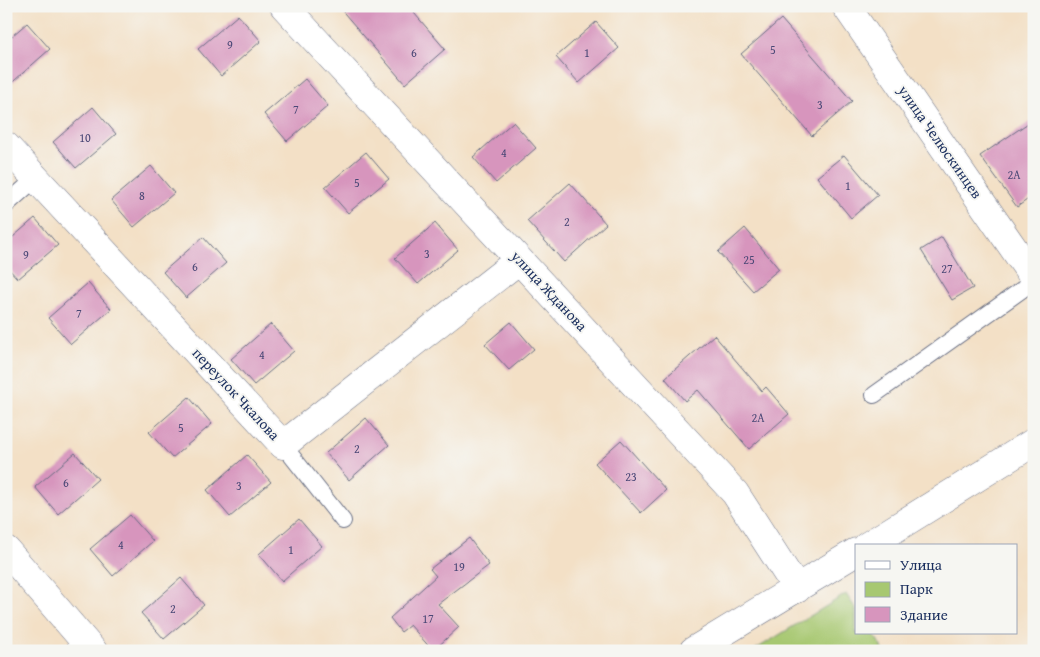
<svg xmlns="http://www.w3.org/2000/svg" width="1040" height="657" font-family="'Gentium Book Plus',serif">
<rect width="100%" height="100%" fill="#f6f6f2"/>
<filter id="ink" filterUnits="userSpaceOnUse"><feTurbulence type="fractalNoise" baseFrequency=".02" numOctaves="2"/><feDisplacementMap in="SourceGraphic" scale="10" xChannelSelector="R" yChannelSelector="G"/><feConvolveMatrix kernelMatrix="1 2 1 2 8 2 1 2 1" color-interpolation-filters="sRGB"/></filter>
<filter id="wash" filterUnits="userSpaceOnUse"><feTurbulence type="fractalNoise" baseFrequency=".0096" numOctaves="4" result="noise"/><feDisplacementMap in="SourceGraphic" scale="20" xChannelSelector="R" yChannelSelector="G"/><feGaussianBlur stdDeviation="1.12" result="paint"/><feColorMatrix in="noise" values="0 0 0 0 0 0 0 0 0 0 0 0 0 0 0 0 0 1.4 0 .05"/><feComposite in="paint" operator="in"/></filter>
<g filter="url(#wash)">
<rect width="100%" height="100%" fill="#f3e0c6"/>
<path fill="#a7c871" stroke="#617c68" d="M846,594L856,609V633H873L884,651H753Z"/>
<g id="blocks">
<path fill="#d795bd" d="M338,6H408L445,49L405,84Z
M238,15L261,41L221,76L198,49Z
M781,19L852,101L812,136L741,54Z
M596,22L619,48L579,83L556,57Z
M27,23L50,49L6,88V41Z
M305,79L328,106L287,141L264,114Z
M93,107L116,134L76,168L53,142Z
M1034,119V195L1017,207L980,156Z
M513,122L536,148L496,183L473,157Z
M366,152L389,179L348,213L325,187Z
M844,155L878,195L851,218L817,177Z
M151,166L174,193L134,227L111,200Z
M570,183L606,224L564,262L527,221Z
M35,218L58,245L18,279L6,266V243Z
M435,223L458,250L418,284L395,258Z
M745,228L779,269L753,291L718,252Z
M203,237L226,263L186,298L163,272Z
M942,237L973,288L952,300L921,250Z
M88,283L111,309L71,344L48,318Z
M511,322L534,349L509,370L485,344Z
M271,324L294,351L254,385L231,359Z
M714,335L762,391L766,387L789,414L749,449L698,390L685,401L665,378Z
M189,397L212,424L172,458L149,432Z
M366,418L389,445L349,480L326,453Z
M621,440L666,490L641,513L595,463Z
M75,453L98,479L58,514L35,487Z
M247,455L271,482L230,517L207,490Z
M130,515L153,541L113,576L90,549Z
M299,519L322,546L282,581L259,554Z
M469,538L489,565L438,604L459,627L433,651L410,625L401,632L390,618L436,576L430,569Z
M181,578L204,605L164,639L141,613Z"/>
</g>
</g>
<g filter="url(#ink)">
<use href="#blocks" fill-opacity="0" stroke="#676d82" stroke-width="1"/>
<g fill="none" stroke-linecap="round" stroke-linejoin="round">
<defs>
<path id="lane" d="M6,205L36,178
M874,395L1034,281
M283,445L343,521"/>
<path id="street" d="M284,6L735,493L797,589
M846,6L1034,278
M6,146L283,445L519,260
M6,550L93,651"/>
<path id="secondary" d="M867,546L1034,442
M693,651L856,552"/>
</defs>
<use href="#lane" stroke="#676d82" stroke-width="18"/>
<use href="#street" stroke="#676d82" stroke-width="29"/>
<use href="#secondary" stroke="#676d82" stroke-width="29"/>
<use href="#lane" stroke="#fff" stroke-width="16"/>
<use href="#street" stroke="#fff" stroke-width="28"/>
<use href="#secondary" stroke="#fff" stroke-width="28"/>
</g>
</g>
<g text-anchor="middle" stroke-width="4" stroke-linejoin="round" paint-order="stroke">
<g font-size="12" fill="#4a4876">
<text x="230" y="49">9</text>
<text x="773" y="54">5</text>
<text x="414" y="57">6</text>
<text x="587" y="57">1</text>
<text x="820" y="109">3</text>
<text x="296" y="114">7</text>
<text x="85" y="142">10</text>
<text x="504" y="157">4</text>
<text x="1014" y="179">2А</text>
<text x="357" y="187">5</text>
<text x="848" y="190">1</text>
<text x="142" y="200">8</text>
<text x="567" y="226">2</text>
<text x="427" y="258">3</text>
<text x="26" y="259">9</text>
<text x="749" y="264">25</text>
<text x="195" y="271">6</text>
<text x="947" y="273">27</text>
<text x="79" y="318">7</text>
<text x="262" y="359">4</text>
<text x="758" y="422">2А</text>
<text x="181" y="432">5</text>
<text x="357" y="453">2</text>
<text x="631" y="481">23</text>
<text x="66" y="487">6</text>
<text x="239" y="490">3</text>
<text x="121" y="549">4</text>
<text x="291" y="554">1</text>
<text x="459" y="571">19</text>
<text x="173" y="613">2</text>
<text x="428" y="623">17</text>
</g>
<g font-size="15" fill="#1b2f5e" stroke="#f6f6f2">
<text transform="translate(940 142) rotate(55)" y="5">улица Челюскинцев</text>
<text transform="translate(549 291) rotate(47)" y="5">улица Жданова</text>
<text transform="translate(236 394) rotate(47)" y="5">переулок Чкалова</text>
</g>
</g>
<rect width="1040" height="657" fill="none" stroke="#f6f6f2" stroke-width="25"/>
<rect x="855" y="544" width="162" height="90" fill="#f6f6f2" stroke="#9ea6b7"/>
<rect x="865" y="561" width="25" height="8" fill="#ffffff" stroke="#9ea6b7"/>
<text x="900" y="570" font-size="15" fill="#1b2f5e">Улица</text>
<rect x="865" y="582" width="25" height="15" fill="#a7c871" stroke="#9ea6b7"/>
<text x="900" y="594" font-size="15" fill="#1b2f5e">Парк</text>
<rect x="865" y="607" width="25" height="15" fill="#d795bd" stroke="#9ea6b7"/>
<text x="900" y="620" font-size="15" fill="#1b2f5e">Здание</text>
</svg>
